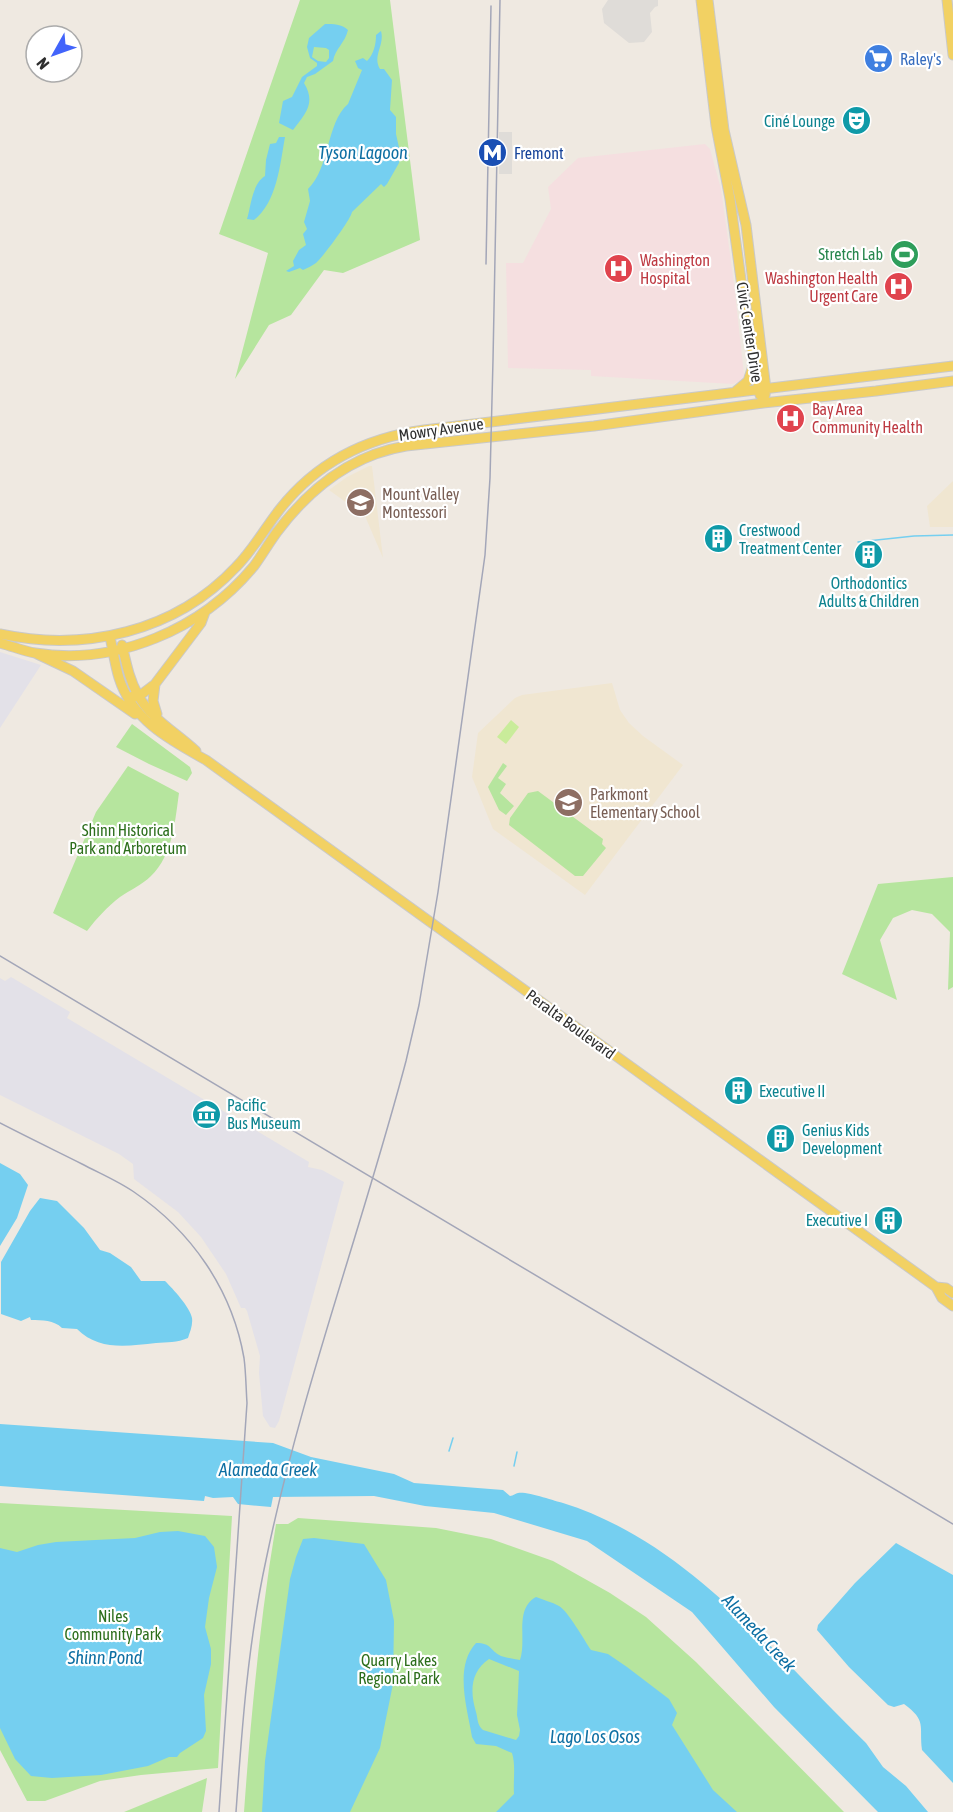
<svg xmlns="http://www.w3.org/2000/svg" width="953" height="1812" font-family="'Asap Condensed',sans-serif">
<rect width="100%" height="100%" fill="#efe9e1"/>
<path fill="#e3e1e8" d="M0,652L41,665L0,728Z
M11,977L70,1012L67,1018L309,1162L308,1167L322,1170L344,1182L279,1421L275,1428L270,1427L263,1416L259,1373L260,1356L247,1311L245,1308H241L226,1274L201,1237L178,1212L134,1179L133,1164L119,1154L0,1095V978L5,981Z"/>
<path fill="#f0e6d1" d="M369,466H372L383,558L365,516L329,490L347,477Z
M953,481V527H930L927,506Z
M612,683L620,710L629,723L643,736L683,765L585,895L493,829L472,777L478,733L515,698L522,695Z"/>
<path fill="#f5dfe0" d="M705,144L710,149L721,189L734,283L744,375L742,380L733,384L591,376V370L508,368L506,263H523L551,209L548,187L578,158Z"/>
<path fill="#b6e59e" d="M300,0H390L420,240L343,273L324,270L291,315L269,325L235,379L268,253L219,234Z
M132,724L190,767L192,773L187,781L149,764L116,747Z
M503,763L507,766L498,778L506,784L500,793L514,806L506,815L499,810L488,787Z
M128,766L179,793C175,821 173,855 151,876C142,885 130,890 120,897C107,907 97,918 87,931L53,913L96,812Z
M538,791L603,839L602,844L606,848L583,876H575L509,825L510,818L528,793Z
M953,877V987L948,990L950,932L932,914L912,910L893,918L880,940L897,1000L842,974L878,884Z
M0,1503L232,1516L218,1768L141,1775L100,1781L45,1801H27L0,1750Z
M298,1518L436,1528L491,1539L553,1561L610,1593L646,1617L696,1662L844,1812H244C251,1715 260,1619 276,1524H288Z
M207,1778L202,1812H124Z"/>
<path fill="#c9ec9a" d="M511,720L519,727L506,744L497,737Z"/>
<path fill="#dfdcd8" d="M608,0H658V6L655,7L650,13L652,32L644,42L629,43L604,23L602,9Z
M499,132H512V174H499Z"/>
<path fill="#75cff0" fill-rule="evenodd" d="M325,24C333,24 342,24 348,30C345,43 335,49 333,61L315,74L307,77L304,83C316,103 306,113 293,130L279,123L283,101L292,97L302,77L317,66V63L310,58L307,47L309,38ZM314,47L326,48L329,50V58L326,62L318,61L312,57Z
M381,31C385,45 372,56 380,69H384L392,80L390,110L396,117V134L400,152L399,163L387,184L384,187L381,184L352,212C351,219 323,257 316,263C312,266 307,268 303,270L300,268L289,272L286,271L294,266L293,261L299,250L306,245L303,234L307,229L304,222L310,201L308,189C330,168 326,123 348,104L362,70L358,68L355,61L363,58L367,61C374,54 376,44 376,35Z
M279,137H285C280,165 277,202 254,220L247,219C251,206 252,184 265,176L266,160L270,144L276,143Z
M0,1163L20,1174L28,1185L17,1218L0,1246Z
M40,1198L57,1201L84,1228L100,1250L110,1253L131,1267L141,1281H165C173,1289 190,1307 192,1318C193,1325 190,1332 188,1338C177,1343 167,1342 156,1343C127,1346 99,1351 77,1329L62,1328C54,1320 42,1320 31,1320L30,1317L21,1321L1,1314V1262L30,1211Z
M0,1424L273,1443L311,1457L394,1474L414,1483L503,1490L510,1496C513,1496 516,1493 518,1493C526,1491 555,1501 563,1503C688,1542 775,1655 866,1743L883,1767L906,1786L928,1812H878L774,1707L692,1612L587,1541L494,1513L425,1506L374,1496L273,1497L271,1507L238,1504L233,1497L213,1498L205,1496L204,1501L0,1486Z
M178,1531L205,1536L214,1547L217,1567L209,1598L205,1627L211,1649V1664L204,1695L206,1731L203,1738L180,1753L177,1757H169L148,1766L101,1775L52,1778L31,1776L15,1759L0,1728V1548L17,1552L38,1545L56,1542L135,1538L160,1532Z
M314,1538L364,1544L386,1580L394,1621L393,1684L380,1748L350,1812H262L265,1761L290,1579L296,1557L303,1539Z
M896,1543L953,1575V1783L922,1750C919,1725 927,1721 904,1704L894,1707L888,1705L849,1667L817,1630L818,1625L855,1583Z
M536,1597C543,1600 552,1602 559,1606C568,1611 584,1640 591,1650L608,1654L627,1667L669,1699L677,1713L672,1725L713,1790L737,1812H496L514,1794C513,1780 516,1766 512,1753L496,1746L476,1744L472,1737C467,1707 454,1667 476,1643C492,1643 489,1650 501,1656C507,1658 514,1659 520,1660C527,1640 514,1609 536,1597ZM489,1659L519,1671L517,1715L520,1730L519,1736L516,1740L483,1730C477,1725 478,1719 476,1712C470,1692 470,1672 489,1659Z"/>
<g fill="none" stroke-linecap="round" stroke-linejoin="round">
<path stroke="#75cff0" stroke-width="1.5" d="M858,542L914,536L953,535
M449,1451L453,1438
M514,1466L517,1452"/>
<defs>
<path id="major" d="M701,0L716,126L730,199L746,316L760,395
M708,0L724,130L746,225L766,389L765,395
M947,0L953,55
M736,391L748,381L753,366
M0,634C85,652 175,632 236,567C253,550 265,528 280,509C317,462 365,438 424,430L953,366
M110,637C113,650 115,665 119,678C132,720 170,740 206,760L936,1287L942,1298L953,1306
M0,643C12,646 23,651 35,653C117,666 202,629 254,566C262,555 269,543 277,532C310,488 351,455 406,446L594,426L763,403L876,391L953,381
M122,645C126,662 129,679 138,695C150,718 177,733 196,751
M37,654L73,671L135,714
M155,684L153,701L157,714
M133,696L138,697L155,684L201,623L205,612
M936,1287L946,1288L953,1293"/>
</defs>
<use href="#major" stroke="#c9c9c9" stroke-width="11"/>
<use href="#major" stroke="#f2d163" stroke-width="9"/>
<path stroke="#a3a6b8" stroke-width="1.5" d="M486,264L491,6
M0,956L953,1524
M0,1123C27,1137 54,1150 82,1164C99,1173 118,1181 134,1192C191,1231 232,1289 244,1358C246,1373 246,1389 247,1403L219,1812
M236,1812C242,1727 248,1643 266,1560C301,1391 362,1228 406,1061L419,1005L438,892L485,555L490,478L493,360L500,0"/>
</g>
<defs>
<symbol id="supermarket-disc" viewBox="-11 -11 22 22"><circle r="9.5" fill="#3f7fe0" stroke="#fff"/><path d="M-6-5.5h2.5l.6 2H6L4.5 2H-2.5L-4.4-4H-6ZM-1.5 3.2a1.3 1.3 0 1 0 .1 0ZM3 3.2a1.3 1.3 0 1 0 .1 0Z" fill="#fff"/></symbol>
<symbol id="theatre-disc" viewBox="-11 -11 22 22"><circle r="9.5" fill="#0f9aa8" stroke="#fff"/><path d="M-5-5.5Q0-4 5-5.5V0Q5 5 0 6Q-5 5-5 0ZM-3.3-2.5H-1v1.5H-3.3ZM1-2.5H3.3v1.5H1ZM-2.8 1Q0 5.5 2.8 1Z" fill="#fff"/></symbol>
<symbol id="metro-disc" viewBox="-11 -11 22 22"><circle r="9.5" fill="#1a4fb4" stroke="#fff"/><path d="M-5.5 5V-5H-3L0 0L3-5H5.5V5H3V-.5L0 4L-3-.5V5Z" fill="#fff"/></symbol>
<symbol id="stadium-disc" viewBox="-11 -11 22 22"><circle r="9.5" fill="#2e9e5b" stroke="#fff"/><path d="M0-5a6.5 5 0 1 0 0 10a6.5 5 0 1 0 0-10ZM-3.5-1.8h7v3.6h-7Z" fill="#fff"/></symbol>
<symbol id="hospital-disc" viewBox="-11 -11 22 22"><circle r="9.5" fill="#e0444e" stroke="#fff"/><path d="M-5-5h3v3.5h4V-5h3V5h-3V1.5h-4V5h-3Z" fill="#fff"/></symbol>
<symbol id="school-disc" viewBox="-11 -11 22 22"><circle r="9.5" fill="#8d6e63" stroke="#fff"/><path d="M0-5L7-2L0 1L-7-2ZM-4 1L0 2.5L4 1V4Q0 6-4 4Z" fill="#fff"/></symbol>
<symbol id="building-disc" viewBox="-11 -11 22 22"><circle r="9.5" fill="#0f9aa8" stroke="#fff"/><path d="M-4-6H4V6H1V3H-1V6H-4ZM-2.5-4.3h1.7v1.8h-1.7ZM.8-4.3h1.7v1.8H.8ZM-2.5-1h1.7V.8h-1.7ZM.8-1h1.7V.8H.8Z" fill="#fff"/></symbol>
<symbol id="museum-disc" viewBox="-11 -11 22 22"><circle r="9.5" fill="#0f9aa8" stroke="#fff"/><path d="M0-6L6-3V-2H-6V-3ZM-5-1h2V3h-2ZM-1-1h2V3h-2ZM3-1h2V3H3ZM-6 4H6V6H-6Z" fill="#fff"/></symbol>
</defs>
<g fill-rule="evenodd">
<use href="#supermarket-disc" x="862" y="42" width="33" height="33"/>
<use href="#theatre-disc" x="840" y="104" width="33" height="33"/>
<use href="#metro-disc" x="476" y="136" width="33" height="33"/>
<use href="#stadium-disc" x="888" y="238" width="33" height="33"/>
<use href="#hospital-disc" x="602" y="252" width="33" height="33"/>
<use href="#hospital-disc" x="882" y="270" width="33" height="33"/>
<use href="#hospital-disc" x="774" y="402" width="33" height="33"/>
<use href="#school-disc" x="344" y="486" width="33" height="33"/>
<use href="#building-disc" x="702" y="522" width="33" height="33"/>
<use href="#building-disc" x="852" y="538" width="33" height="33"/>
<use href="#school-disc" x="552" y="786" width="33" height="33"/>
<use href="#building-disc" x="722" y="1074" width="33" height="33"/>
<use href="#museum-disc" x="190" y="1098" width="33" height="33"/>
<use href="#building-disc" x="764" y="1122" width="33" height="33"/>
<use href="#building-disc" x="872" y="1204" width="33" height="33"/>
</g>
<g text-anchor="middle" stroke-width="4.5" stroke-linejoin="round" paint-order="stroke">
<g font-size="16" fill="#366cbe" stroke="#fff" text-anchor="start">
<text x="900" y="65">Raley's</text>
</g>
<g font-size="16" fill="#0d838f" stroke="#fff" text-anchor="start">
<text x="835" y="127" text-anchor="end">Ciné Lounge</text>
<text x="739" y="536">Crestwood<tspan x="739" dy="18">Treatment Center</tspan></text>
<text x="869" y="589" text-anchor="middle">Orthodontics<tspan x="869" dy="18">Adults &amp; Children</tspan></text>
<text x="759" y="1097">Executive II</text>
<text x="227" y="1111">Pacific<tspan x="227" dy="18">Bus Museum</tspan></text>
<text x="802" y="1136">Genius Kids<tspan x="802" dy="18">Development</tspan></text>
<text x="868" y="1226" text-anchor="end">Executive I</text>
</g>
<g font-size="16" fill="#164399" stroke="#fff" text-anchor="start">
<text x="514" y="159">Fremont</text>
</g>
<g font-size="16" fill="#27864d" stroke="#fff" text-anchor="end">
<text x="883" y="260">Stretch Lab</text>
</g>
<g font-size="16" fill="#be3a42" stroke="#fff" text-anchor="start">
<text x="640" y="266">Washington<tspan x="640" dy="18">Hospital</tspan></text>
<text x="878" y="284" text-anchor="end">Washington Health<tspan x="878" dy="18">Urgent Care</tspan></text>
<text x="812" y="415">Bay Area<tspan x="812" dy="18">Community Health</tspan></text>
</g>
<g font-size="16" fill="#2e2e2e" stroke="#fff">
<text transform="translate(750 332) rotate(81)" y="6">Civic Center Drive</text>
<text transform="translate(441 429) rotate(-8)" y="6">Mowry Avenue</text>
<text transform="translate(571 1024) rotate(36)" y="6">Peralta Boulevard</text>
</g>
<g font-size="16" fill="#785e54" stroke="#fff" text-anchor="start">
<text x="382" y="500">Mount Valley<tspan x="382" dy="18">Montessori</tspan></text>
<text x="590" y="800">Parkmont<tspan x="590" dy="18">Elementary School</tspan></text>
</g>
<g font-size="16" fill="#2c6e1b" stroke="#fff">
<text x="128" y="836">Shinn Historical<tspan x="128" dy="18">Park and Arboretum</tspan></text>
<text x="113" y="1622">Niles<tspan x="113" dy="18">Community Park</tspan></text>
<text x="399" y="1666">Quarry Lakes<tspan x="399" dy="18">Regional Park</tspan></text>
</g>
<g font-size="18" font-style="italic" fill="#0d6fa3" stroke="#fff">
<text x="363" y="159">Tyson Lagoon</text>
<text x="268" y="1476">Alameda Creek</text>
<text transform="translate(759 1633) rotate(47)" y="6">Alameda Creek</text>
<text x="105" y="1664">Shinn Pond</text>
<text x="595" y="1743">Lago Los Osos</text>
</g>
</g>
<g transform="translate(54 54) rotate(230)"><circle r="28" fill="#ffffff" stroke="#ababab" stroke-width="1.5"/>
<path d="M0-4.5L10 22L0 15L-10 22Z" fill="#4264fb"/>
<text y="-9" font-size="16" font-weight="bold" text-anchor="middle" fill="#2e2e2e">N</text>
</g>
</svg>
